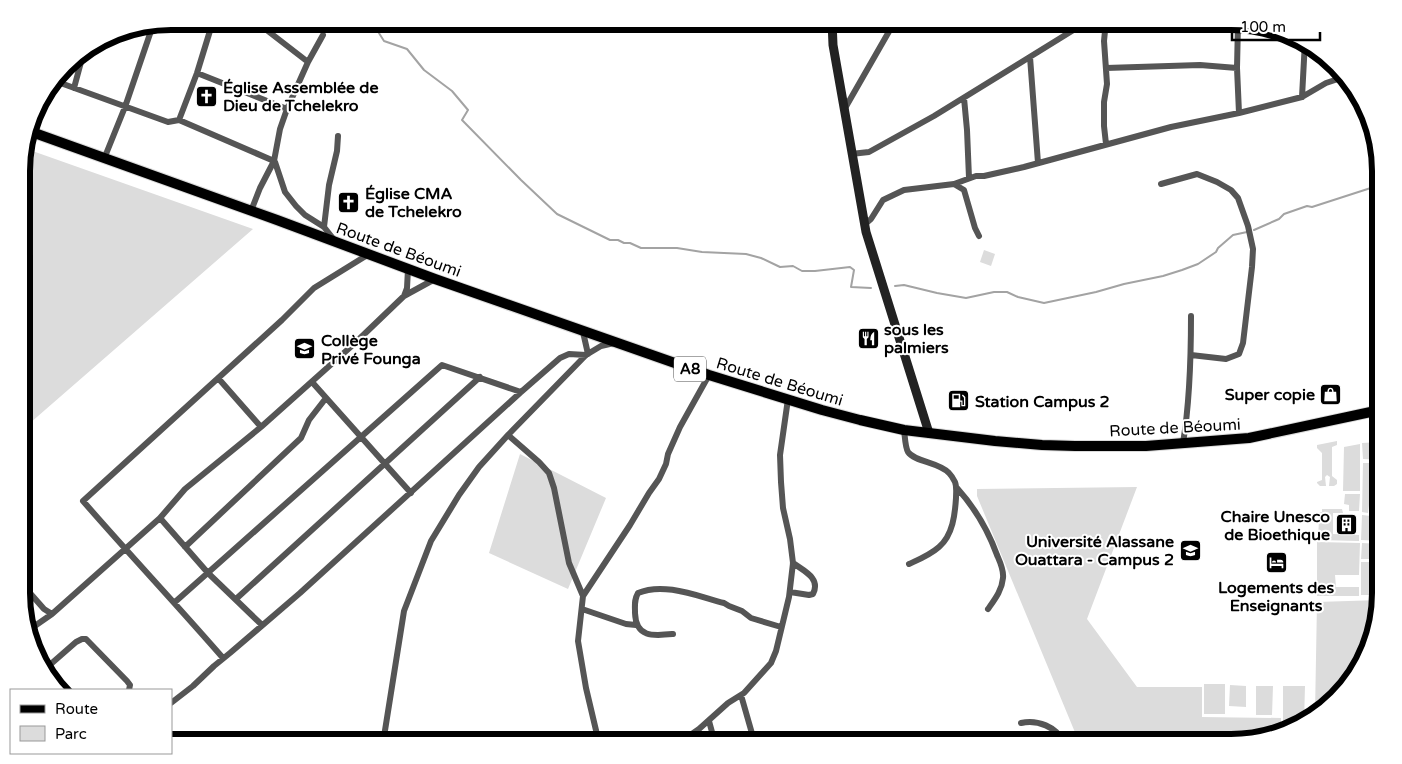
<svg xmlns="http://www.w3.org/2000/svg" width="1402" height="764" font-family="'Varela Round',sans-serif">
<rect width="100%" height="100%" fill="#fff"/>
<path fill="#dcdcdc" d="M24,148L253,229L22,430V152Z
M984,250L995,254L991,266L980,262Z
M1337,441V445L1332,447V476L1337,480V484L1334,486H1329L1330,477L1327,475L1325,477L1326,486H1320L1317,483V482L1322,480V453L1317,448V445Z
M1380,442V460L1363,459L1362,443Z
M1360,444V491H1343L1344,447Z
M520,454L606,498L568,589L489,553Z
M1363,463H1380V505H1369L1368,513L1362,512Z
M1137,487L1087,619L1137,687H1202V717L1281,718V730L1241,742H1079L977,496V489Z
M1345,494H1360L1359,511H1349V505L1344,504Z
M1322,509H1342L1343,513H1333V534L1359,535V541L1318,540L1319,519H1323V515H1316V512H1322Z
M1362,515L1380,517V541L1361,540Z
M1317,542L1360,543L1359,575H1335L1336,587H1359V596H1317Z
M1362,543L1380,544V559H1361Z
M1361,562H1380V595H1361Z
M1380,600L1361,668L1315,713L1317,602Z
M1204,684H1225V714H1204Z
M1230,685L1246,686V707L1229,706Z
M1256,686H1273L1272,715H1256Z
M1283,686H1305L1304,723L1290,728L1283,727Z"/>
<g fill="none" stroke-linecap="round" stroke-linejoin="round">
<path stroke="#a3a3a3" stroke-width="2" d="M364,21L377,30L384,41L407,49L424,70L452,91L468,110L462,120L521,180L557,214L610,240H618L624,243H630L641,248H677L702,252L746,254L761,258L780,267L793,266L802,271H815L850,267L854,270L851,287L871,288
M1254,230L1279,219L1284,214L1307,206L1312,207L1380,185
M895,286L904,285L937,293L966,298L994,292H1007L1018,297L1044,303L1096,292L1124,284L1163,276L1182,270L1198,264L1216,252L1218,248L1233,235L1247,232"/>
<defs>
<path id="primary" d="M29,131L277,220L435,279L709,375L822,410L860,420L904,430L995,441L1042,445L1075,446H1146L1249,438L1380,410"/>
</defs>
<use href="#primary" stroke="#dbdbdb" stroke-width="12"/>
<path stroke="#555" stroke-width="6" d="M255,21L308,62
M1106,21L1104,41L1107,84L1104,102V126L1106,144
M1238,23L1237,68L1239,113
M1030,57L1038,163
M1106,68L1200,65L1237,68
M197,73L287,109
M55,81L168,122L179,120L274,161L275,162L285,192L296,206L305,215L324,227L335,241
M74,88L84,51
M1302,97L1305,41
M964,98L967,130L969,178
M844,110L895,21
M179,120L197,73L213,21
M851,154L869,152L934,116L1088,21
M104,159L125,107L153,25
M954,184L976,176H984L1024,167L1171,127L1239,113L1302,97L1326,83L1344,77
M1161,184L1197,174L1217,182L1231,190L1238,198L1248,226L1253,249L1252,267L1243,343L1239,354L1226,359L1191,355
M251,211L260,188L274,161L280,129L287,109L308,62L323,35
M864,225L871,219L883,200L904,190L954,184L964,190L975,228L979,236
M324,227L329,185L337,151L338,136
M404,296L407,288L408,269
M583,332L588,354
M218,378L261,427
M312,382L411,493
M904,430C905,436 905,447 908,452C915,462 939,462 949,473C951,475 954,480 955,482C957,487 956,493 956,498C955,514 953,535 939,547C930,555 920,559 909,564
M508,435L539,462L549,473L554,488L569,563L583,596
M1183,443C1190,401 1191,359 1191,316
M957,488C975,508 988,530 997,555C1000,562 1004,570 1003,578C1002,590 995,599 988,609
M160,518L208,573L262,625
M185,547L301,438L309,420L326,398
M22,584L44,609L52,614
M790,592L809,595L813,594C821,578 804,571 793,563
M236,599L480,377
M175,602L442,365L521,392
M582,609L626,624L636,625
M29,630L52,614L160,518L185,489L261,427L355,343L404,296L435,279
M673,634C653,636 636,638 635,613C635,605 634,600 638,593C664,582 697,596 724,603L729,606L742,611L751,618L781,627
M223,658C177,605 129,554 83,501L282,320L314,288L369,254
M44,670L76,642L82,639H86L127,681L130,685L129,690
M741,695L753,737
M171,703L193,686L214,666L230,653L300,593L521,392L560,358L569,354L586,355
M709,721L715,743
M1021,723C1037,719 1057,727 1063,742
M383,743L404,611L431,541L459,495L479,467L508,435L586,355L601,346L614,343
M599,743L586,688L578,641L583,596L630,525L649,493L659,479L666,464L668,454L680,427L709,375
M679,743L699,729L728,703L744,693L771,663L776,651L789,597L793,563L790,539L783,508L781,482L780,455L788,399"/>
<path stroke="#222" stroke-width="9" d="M832,21L833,45L866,232L929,433"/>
<use href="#primary" stroke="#000" stroke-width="10"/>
</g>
<defs>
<symbol id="church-square" viewBox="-11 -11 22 22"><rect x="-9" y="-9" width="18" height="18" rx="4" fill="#000" stroke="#fff"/><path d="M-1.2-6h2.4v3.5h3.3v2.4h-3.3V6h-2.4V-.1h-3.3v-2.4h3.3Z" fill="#fff"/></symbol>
<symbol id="restaurant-square" viewBox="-11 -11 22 22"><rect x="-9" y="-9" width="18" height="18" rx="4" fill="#000" stroke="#fff"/><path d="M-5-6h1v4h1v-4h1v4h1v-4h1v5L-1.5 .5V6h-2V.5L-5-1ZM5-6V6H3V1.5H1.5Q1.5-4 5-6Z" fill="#fff"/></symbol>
<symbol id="school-square" viewBox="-11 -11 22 22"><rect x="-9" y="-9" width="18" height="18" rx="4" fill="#000" stroke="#fff"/><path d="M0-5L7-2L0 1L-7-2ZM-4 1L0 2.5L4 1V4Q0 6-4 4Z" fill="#fff"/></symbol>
<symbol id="shop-square" viewBox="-11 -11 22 22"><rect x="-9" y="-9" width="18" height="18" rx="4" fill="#000" stroke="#fff"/><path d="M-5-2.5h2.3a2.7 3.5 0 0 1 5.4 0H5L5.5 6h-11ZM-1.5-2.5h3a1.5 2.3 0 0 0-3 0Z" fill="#fff"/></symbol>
<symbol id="fuel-square" viewBox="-11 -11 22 22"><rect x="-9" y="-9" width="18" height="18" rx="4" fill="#000" stroke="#fff"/><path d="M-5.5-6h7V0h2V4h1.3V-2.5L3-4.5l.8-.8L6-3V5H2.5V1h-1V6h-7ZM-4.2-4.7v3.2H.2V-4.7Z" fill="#fff"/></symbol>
<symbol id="building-square" viewBox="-11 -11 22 22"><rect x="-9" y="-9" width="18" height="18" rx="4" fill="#000" stroke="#fff"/><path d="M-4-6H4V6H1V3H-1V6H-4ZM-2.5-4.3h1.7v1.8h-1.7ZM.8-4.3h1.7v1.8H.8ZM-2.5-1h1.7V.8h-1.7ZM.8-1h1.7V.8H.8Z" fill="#fff"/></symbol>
<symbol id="university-square" viewBox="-11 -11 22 22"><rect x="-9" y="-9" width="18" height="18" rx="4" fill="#000" stroke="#fff"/><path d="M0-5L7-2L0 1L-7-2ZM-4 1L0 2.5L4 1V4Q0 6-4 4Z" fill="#fff"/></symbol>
<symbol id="hotel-square" viewBox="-11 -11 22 22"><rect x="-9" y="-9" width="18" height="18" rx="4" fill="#000" stroke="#fff"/><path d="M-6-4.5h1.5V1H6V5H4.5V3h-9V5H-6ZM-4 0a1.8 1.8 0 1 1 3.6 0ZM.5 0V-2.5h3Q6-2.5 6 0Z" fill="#fff"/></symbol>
</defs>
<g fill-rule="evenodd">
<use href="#church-square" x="194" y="84" width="25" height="25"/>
<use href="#church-square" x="336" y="190" width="25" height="25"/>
<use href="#restaurant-square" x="856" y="326" width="25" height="25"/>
<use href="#school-square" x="292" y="336" width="25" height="25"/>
<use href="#shop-square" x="1318" y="382" width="25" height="25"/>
<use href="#fuel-square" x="946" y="388" width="25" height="25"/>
<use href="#building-square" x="1334" y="512" width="25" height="25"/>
<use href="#university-square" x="1178" y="538" width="25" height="25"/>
<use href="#hotel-square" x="1264" y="550" width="25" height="25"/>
</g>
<g text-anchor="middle" stroke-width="4" stroke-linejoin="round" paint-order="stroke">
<rect fill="#fff" stroke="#4c4c4c" stroke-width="1" x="674" y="356.5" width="32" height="25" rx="4"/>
<g font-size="15" font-weight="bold" fill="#000">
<text x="690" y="374">A8</text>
</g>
<g font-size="16" font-weight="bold" fill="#000" stroke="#fff" text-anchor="start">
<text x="223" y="93">Église Assemblée de<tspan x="223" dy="18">Dieu de Tchelekro</tspan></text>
<text x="365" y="199">Église CMA<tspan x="365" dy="18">de Tchelekro</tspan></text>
<text x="884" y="335">sous les<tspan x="884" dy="18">palmiers</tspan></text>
<text x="321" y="346">Collège<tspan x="321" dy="18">Privé Founga</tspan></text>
<text x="1315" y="400" text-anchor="end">Super copie</text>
<text x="975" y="407">Station Campus 2</text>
<text x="1330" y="522" text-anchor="end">Chaire Unesco<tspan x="1330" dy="18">de Bioethique</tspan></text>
<text x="1174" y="547" text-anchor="end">Université Alassane<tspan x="1174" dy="18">Ouattara - Campus 2</tspan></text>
<text x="1276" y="593" text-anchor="middle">Logements des<tspan x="1276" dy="18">Enseignants</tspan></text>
</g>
<g font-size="16" fill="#000" stroke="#fff">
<text transform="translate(399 249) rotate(20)" y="6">Route de Béoumi</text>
<text transform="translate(780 381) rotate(17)" y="6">Route de Béoumi</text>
<text transform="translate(1175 427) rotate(-3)" y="6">Route de Béoumi</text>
</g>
</g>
<path d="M0 0H1402V764H0ZM171 30H1231A141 141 0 0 1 1372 171V593A141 141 0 0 1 1231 734H171A141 141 0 0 1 30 593V171A141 141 0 0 1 171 30Z" fill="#fff" fill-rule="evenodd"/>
<path fill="none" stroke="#000" stroke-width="6" d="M171 30H1231A141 141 0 0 1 1372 171V593A141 141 0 0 1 1231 734H171A141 141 0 0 1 30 593V171A141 141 0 0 1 171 30Z"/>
<rect x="10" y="689" width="162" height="65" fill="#ffffff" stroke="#999999"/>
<rect x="20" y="705" width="25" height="8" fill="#000000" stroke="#999999"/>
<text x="55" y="714" font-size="15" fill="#000000">Route</text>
<rect x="20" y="726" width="25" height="15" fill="#dcdcdc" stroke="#999999"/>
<text x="55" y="739" font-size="15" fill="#000000">Parc</text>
<path d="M1232 32v8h88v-8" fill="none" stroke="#000000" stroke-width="2.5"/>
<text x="1240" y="32" font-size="15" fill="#000000" stroke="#ffffff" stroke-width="4" paint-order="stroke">100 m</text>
</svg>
